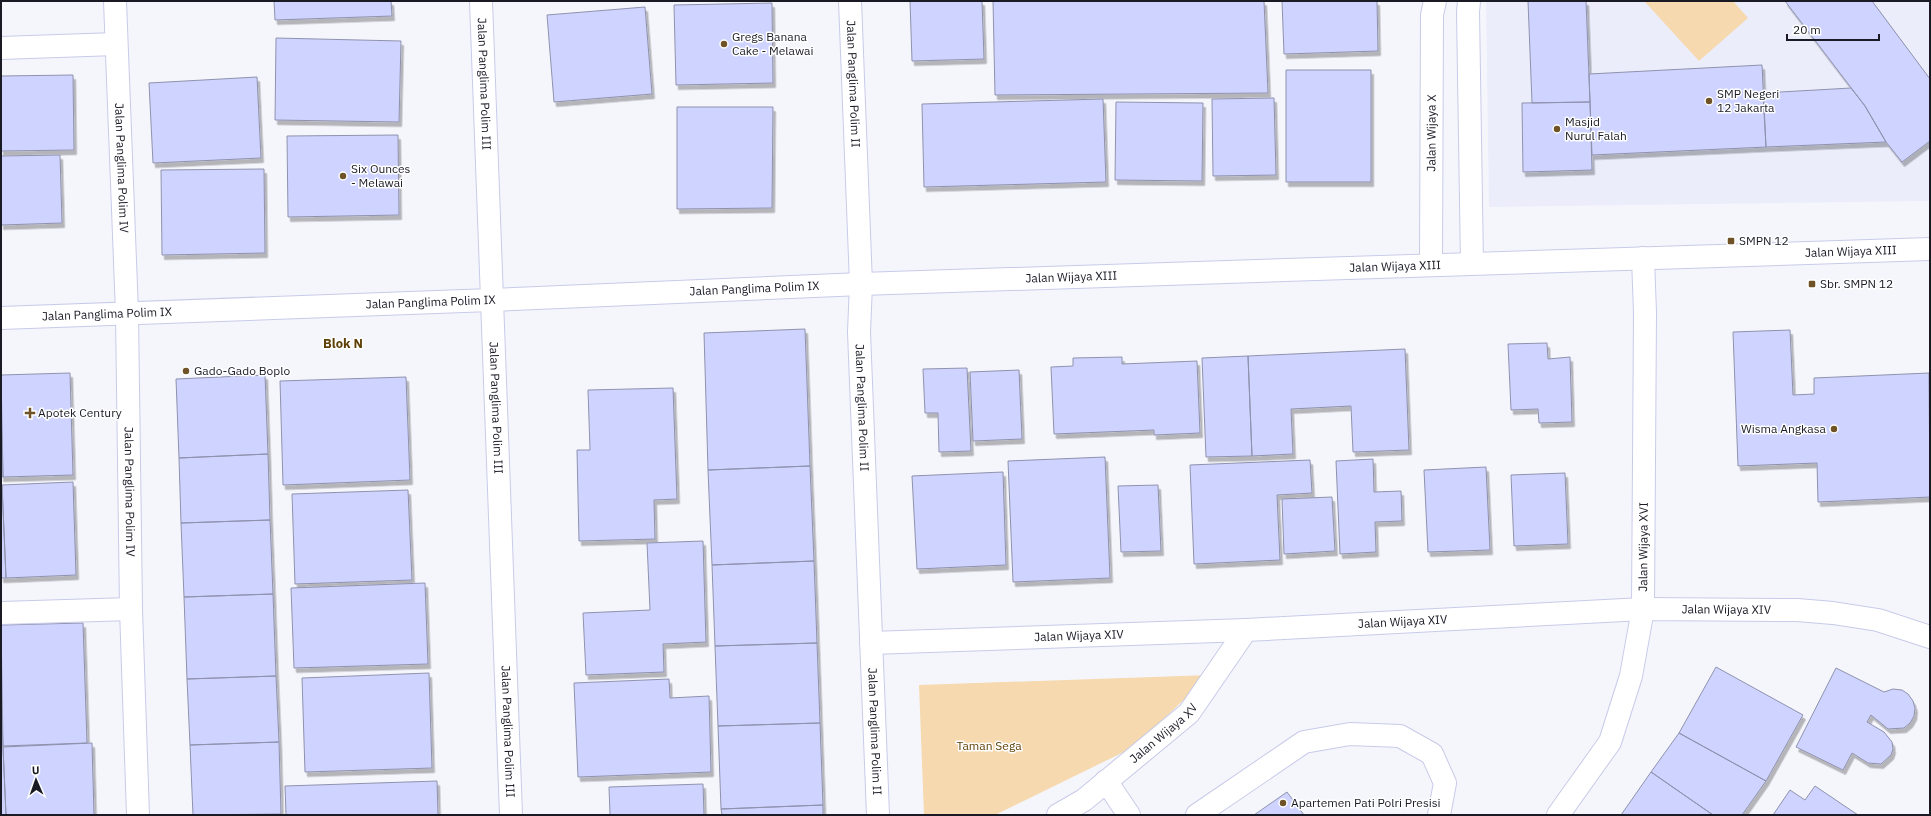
<svg xmlns="http://www.w3.org/2000/svg" width="1931" height="816" font-family="'IBM Plex Sans',sans-serif">
<defs>
<filter id="shadow"><feDropShadow dx="2.5" dy="4.5" stdDeviation="0" flood-color="#0004"/></filter>
</defs>
<rect width="100%" height="100%" fill="#f5f6fc"/>
<path fill="#ebedfb" d="M1486,1H1930V201L1489,207Z"/>
<path fill="#f6d9af" d="M1644,1H1733L1748,18L1699,61Z
M1210,675L1134,747L995,815H924L919,685Z"/>
<path fill="#ced3ff" stroke="#8f92ad" filter="url(#shadow)" d="M274,1H391L392,16L275,20Z
M910,1H982L984,59L912,61Z
M993,1H1264L1268,93L995,95Z
M1282,1H1377L1378,51L1284,54Z
M1528,1H1586L1590,102L1532,103Z
M1785,1H1872L1930,79V141L1902,162L1886,142L1865,106Z
M772,3L773,83L676,85L674,5Z
M645,7L652,94L554,102L547,15Z
M276,38L401,41L399,122L275,120Z
M1762,65L1766,147L1592,155L1589,74Z
M1286,70H1371V182H1286Z
M73,75L74,150L1,151V76Z
M257,77L261,158L153,163L149,83Z
M1851,88L1865,106L1886,142L1766,147L1763,93Z
M1274,98L1276,175L1213,176L1212,99Z
M1103,99L1106,182L924,187L922,104Z
M1116,102L1203,103L1202,181L1115,180Z
M1590,102L1592,170L1523,172L1522,103Z
M677,107H773L772,208L677,209Z
M398,135L399,215L288,217L287,136Z
M60,155L62,223L1,225V156Z
M264,169L265,253L162,255L161,170Z
M805,329L810,466L708,470L704,333Z
M1790,330L1793,395L1814,394V378L1929,373L1930,497L1818,502L1817,463L1738,466L1733,332Z
M1547,343L1548,359L1570,357L1572,422L1539,423L1538,409L1511,410L1508,344Z
M1405,349L1409,450L1353,452L1351,406L1291,409L1293,454L1252,456L1248,356Z
M1248,356L1252,456L1206,457L1202,358Z
M1122,357V364L1197,361L1200,433L1154,435V430L1054,434L1051,367L1073,366V358Z
M967,368L971,451L939,452L938,413H925L923,369Z
M1019,370L1022,439L973,441L970,372Z
M70,373L73,475L3,477L1,375Z
M265,375L268,454L179,458L176,379Z
M406,377L410,480L283,485L280,381Z
M673,388L677,499L654,500L655,539L579,541L577,450H590L588,390Z
M1,404L3,477H1Z
M268,454L270,520L181,523L179,458Z
M1105,457L1110,578L1013,582L1008,461Z
M1373,459L1374,492L1401,491L1402,521L1375,522L1376,552L1340,554L1336,461Z
M1310,460L1312,493L1277,495L1280,560L1194,564L1190,465Z
M810,466L814,561L712,565L708,470Z
M1486,467L1490,550L1428,552L1424,470Z
M1003,472L1006,565L917,569L912,476Z
M1565,473L1568,544L1514,546L1511,475Z
M73,482L76,575L6,578L2,485Z
M1,485H2L6,578H1Z
M1158,485L1161,551L1121,552L1118,486Z
M408,490L412,580L295,584L292,494Z
M1332,497L1335,551L1284,554L1282,499Z
M270,520L273,594L184,597L181,523Z
M703,541L706,642L663,644L664,672L586,675L583,613L650,610L647,543Z
M814,561L817,643L715,646L712,565Z
M425,583L428,664L294,668L291,588Z
M273,594L276,676L187,679L184,597Z
M83,623L87,743L3,746L1,625Z
M817,643L820,723L718,726L715,646Z
M1716,667L1803,715L1766,781L1679,733Z
M1836,668L1884,692L1893,689L1902,690L1908,694L1913,701L1915,708L1914,716L1910,723L1904,728L1888,729L1871,715L1867,722L1884,732L1892,742L1893,749L1891,755L1881,764L1868,763L1852,753L1843,770L1796,747Z
M429,673L432,768L305,772L302,678Z
M276,676L279,742L190,745L187,679Z
M669,679L670,698L709,696L711,772L578,777L574,683Z
M1,698L3,746H1Z
M820,723L823,805L721,809L718,726Z
M1679,733L1766,781L1742,815H1713L1651,772Z
M279,742L281,814L193,815L190,745Z
M92,743L94,815H6L3,747Z
M1,747H3L6,815H1Z
M1651,772L1713,815H1621Z
M437,781L438,815H286L285,786Z
M703,784L704,815H610L609,787Z
M1815,786L1858,815H1773L1790,790L1805,800Z
M1287,792L1304,815H1254Z
M823,805V815H722L721,809Z"/>
<g fill="none" stroke-linecap="round" stroke-linejoin="round">
<defs>
<g id="minor">
<path id="s1" d="M115,1L127,313L131,609L138,815"/>
<path id="s2" d="M481,1L511,815"/>
<path id="s3" d="M850,1L861,284L859,332L878,815"/>
<path d="M1469,1L1468,12L1472,263"/>
<path d="M1,48L116,44"/>
<path id="s4" d="M1431,265L1432,15L1435,1"/>
<path d="M1,613L131,609"/>
<path id="s5" d="M871,643L1246,630L1643,609L1797,610L1833,613L1878,620L1930,637"/>
<path d="M1106,781L1129,815"/>
<path id="s6" d="M1058,815L1084,800L1189,713L1246,630"/>
<path d="M1197,815L1304,742L1350,734L1400,736L1432,754L1445,783L1439,815"/>
<path id="s7" d="M1558,815L1610,742L1631,676L1643,609L1645,313L1643,258"/>
</g>
<g id="tertiary">
<path id="s8" d="M1,318L491,300L861,284L1930,249"/>
</g>
</defs>
<use href="#minor" stroke="#c8cbe8" stroke-width="24"/>
<use href="#tertiary" stroke="#c8cbe8" stroke-width="24"/>
<use href="#minor" stroke="#fff" stroke-width="22"/>
<use href="#tertiary" stroke="#fff" stroke-width="22"/>
</g>
<g fill="#6f5326" stroke="#fff" stroke-width="1.5">
<circle cx="724" cy="44" r="4"/>
<circle cx="1709" cy="101" r="4"/>
<circle cx="1557" cy="129" r="4"/>
<circle cx="343" cy="176" r="4"/>
<rect x="1727" y="237" width="8" height="8" rx="2"/>
<rect x="1808" y="280" width="8" height="8" rx="2"/>
<circle cx="186" cy="371" r="4"/>
<path d="M28 407h4v4h4v4h-4v4h-4v-4h-4v-4h4z"/>
<circle cx="1834" cy="429" r="4"/>
<circle cx="1283" cy="803" r="4"/>
</g>
<g text-anchor="middle" stroke-width="3" stroke-linejoin="round" paint-order="stroke">
<g font-size="12" fill="#191a24" stroke="#fff" text-anchor="start">
<text x="732" y="41">Gregs Banana<tspan x="732" dy="14">Cake - Melawai</tspan></text>
<text x="1717" y="98">SMP Negeri<tspan x="1717" dy="14">12 Jakarta</tspan></text>
<text x="1565" y="126">Masjid<tspan x="1565" dy="14">Nurul Falah</tspan></text>
<text x="351" y="173">Six Ounces<tspan x="351" dy="14">- Melawai</tspan></text>
<text x="1739" y="245">SMPN 12</text>
<text x="1820" y="288">Sbr. SMPN 12</text>
<text x="194" y="375">Gado-Gado Boplo</text>
<text x="38" y="417">Apotek Century</text>
<text x="1826" y="433" text-anchor="end">Wisma Angkasa</text>
<text x="1291" y="807">Apartemen Pati Polri Presisi</text>
</g>
<g font-size="12" fill="#191a24" stroke="#fff">
<text dy="4" stroke="none"><textPath href="#s2" startOffset="83">Jalan Panglima Polim III</textPath></text>
<text dy="4" stroke="none"><textPath href="#s3" startOffset="83">Jalan Panglima Polim II</textPath></text>
<text dy="4" stroke="none"><textPath href="#s4" startOffset="132">Jalan Wijaya X</textPath></text>
<text dy="4" stroke="none"><textPath href="#s1" startOffset="167">Jalan Panglima Polim IV</textPath></text>
<text dy="4" stroke="none"><textPath href="#s8" startOffset="1851">Jalan Wijaya XIII</textPath></text>
<text dy="4" stroke="none"><textPath href="#s8" startOffset="1395">Jalan Wijaya XIII</textPath></text>
<text dy="4" stroke="none"><textPath href="#s8" startOffset="1071">Jalan Wijaya XIII</textPath></text>
<text dy="4" stroke="none"><textPath href="#s8" startOffset="754">Jalan Panglima Polim IX</textPath></text>
<text dy="4" stroke="none"><textPath href="#s8" startOffset="430">Jalan Panglima Polim IX</textPath></text>
<text dy="4" stroke="none"><textPath href="#s8" startOffset="106">Jalan Panglima Polim IX</textPath></text>
<text dy="4" stroke="none"><textPath href="#s2" startOffset="407">Jalan Panglima Polim III</textPath></text>
<text dy="4" stroke="none"><textPath href="#s3" startOffset="407">Jalan Panglima Polim II</textPath></text>
<text dy="4" stroke="none"><textPath href="#s1" startOffset="491">Jalan Panglima Polim IV</textPath></text>
<text dy="4" stroke="none"><textPath href="#s7" startOffset="289">Jalan Wijaya XVI</textPath></text>
<text dy="4" stroke="none"><textPath href="#s5" startOffset="856">Jalan Wijaya XIV</textPath></text>
<text dy="4" stroke="none"><textPath href="#s5" startOffset="532">Jalan Wijaya XIV</textPath></text>
<text dy="4" stroke="none"><textPath href="#s5" startOffset="208">Jalan Wijaya XIV</textPath></text>
<text dy="4" stroke="none"><textPath href="#s2" startOffset="731">Jalan Panglima Polim III</textPath></text>
<text dy="4" stroke="none"><textPath href="#s3" startOffset="731">Jalan Panglima Polim II</textPath></text>
<text dy="4" stroke="none"><textPath href="#s6" startOffset="134">Jalan Wijaya XV</textPath></text>
</g>
<g font-size="12" fill="#5f4107" stroke="#fff">
<text x="989" y="750">Taman Sega</text>
</g>
<g font-size="13" font-weight="bold" fill="#5f4106" stroke="#fff">
<text x="343" y="348">Blok N</text>
</g>
</g>
<rect width="1931" height="816" fill="none" stroke="#191a24" stroke-width="4"/>
<g transform="translate(36 780) rotate(358)" stroke="#ffffff" stroke-width="3" paint-order="stroke">
<path d="M0-3L7 15L0 10L-7 15Z" fill="#191a24"/>
<text y="-6" font-size="11" font-weight="bold" text-anchor="middle" fill="#191a24">U</text>
</g>
<path d="M1787 34v6h92v-6" fill="none" stroke="#191a24" stroke-width="2"/>
<text x="1793" y="34" font-size="12" fill="#191a24" stroke="#ffffff" stroke-width="3" paint-order="stroke">20 m</text>
</svg>
